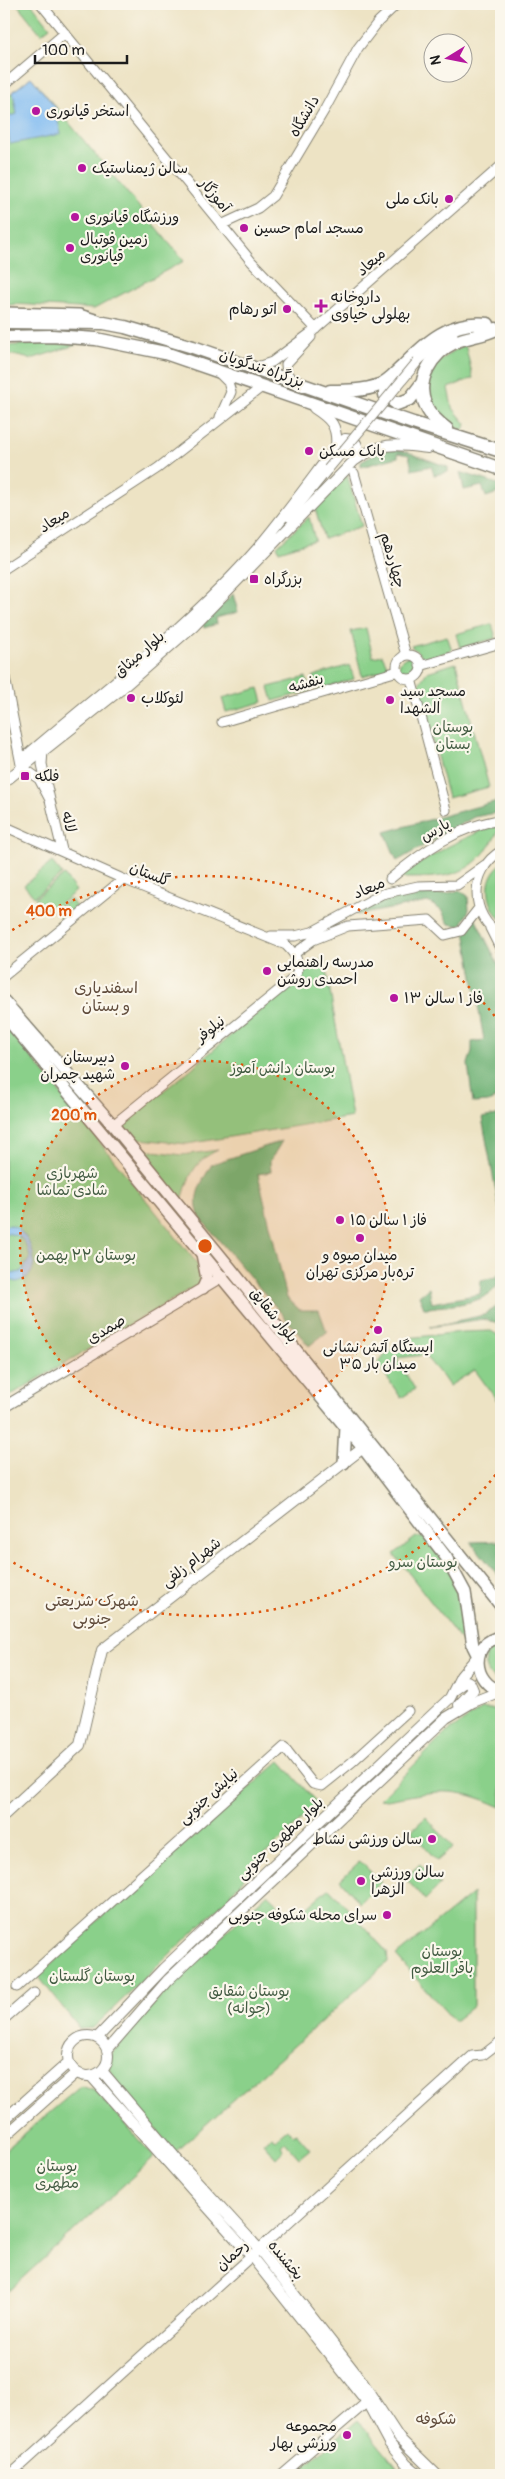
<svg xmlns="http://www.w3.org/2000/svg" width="505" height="2479" font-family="Pangolin,'Playpen Sans Arabic',sans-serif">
<rect width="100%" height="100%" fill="#fbf7ec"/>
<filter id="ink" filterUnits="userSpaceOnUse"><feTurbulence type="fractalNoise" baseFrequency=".02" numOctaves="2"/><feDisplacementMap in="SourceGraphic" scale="10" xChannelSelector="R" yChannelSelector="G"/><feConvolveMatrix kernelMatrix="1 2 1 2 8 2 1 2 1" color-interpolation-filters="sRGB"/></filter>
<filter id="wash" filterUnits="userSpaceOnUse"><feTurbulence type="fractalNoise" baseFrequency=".0096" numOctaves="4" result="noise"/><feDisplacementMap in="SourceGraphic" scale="20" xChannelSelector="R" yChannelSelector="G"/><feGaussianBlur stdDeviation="1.12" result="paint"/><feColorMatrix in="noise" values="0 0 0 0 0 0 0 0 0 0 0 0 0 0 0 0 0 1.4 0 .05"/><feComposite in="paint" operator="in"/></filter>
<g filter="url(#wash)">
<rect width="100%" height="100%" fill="#ede3c4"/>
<path fill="#8ad08a" stroke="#537653" d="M17,4H32L50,27L41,34Z
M31,77L184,261L94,309L15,304L4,306V99Z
M45,343L76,345L31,359L4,353V346Z
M465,344L473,378L448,388L452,407L466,424L464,431C442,421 418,401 429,374C435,361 453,352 465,344Z
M347,475L362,526L324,539L315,508Z
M309,517L315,540L279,551L277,546Z
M492,624L496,638L460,648L456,634Z
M366,628L373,657L382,655L389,669L362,676L351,631Z
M447,636L452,650L425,659L411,646Z
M399 667a10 10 0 1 1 20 0a10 10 0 1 1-20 0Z
M456,663L489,787L448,798L418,685L427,672Z
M350,665L354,679L317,690L313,676Z
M306,677L310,691L273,701L269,687Z
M259,688L263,702L226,712L222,698Z
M491,826L500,828C474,879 448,878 396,878L447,847Z
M52,862L62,874L34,897L24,885Z
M501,864V920C487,905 482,879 501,864Z
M64,875L76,891L48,914L35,898Z
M70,899L76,907L61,919L55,911Z
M324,957L352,1117L187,1144L131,1138L119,1124L179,1079Z
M4,1023L204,1272L199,1284L4,1399Z
M140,1149L182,1155L218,1150C194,1161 188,1177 182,1202Z
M491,1331L501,1337V1406L475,1370L449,1386L443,1377L424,1355L396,1358L415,1389L401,1398L378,1364L385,1355L408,1338L462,1332Z
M416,1537H427C454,1574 466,1594 462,1642L394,1554Z
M501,1642V1683C482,1677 479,1646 501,1642Z
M482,1709H495L501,1712V1807C453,1785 437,1791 387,1800L380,1799L446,1733Z
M280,1761L318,1804L257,1862L225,1901L93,2028L80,2029L38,1976L95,1922Z
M426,1817L453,1847L437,1861L411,1831Z
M360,1861L381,1882L360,1903L340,1880Z
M420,1864L440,1885L425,1900L405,1878Z
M329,1888L387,1952L388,1962L175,2152L114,2080L109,2067L111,2054L172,1983L267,1894L293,1919Z
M473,1893V2006L454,2021L396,1956Z
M81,2086L95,2091L154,2157L4,2295V2151Z
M287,2129L293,2135L296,2133L310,2149L299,2158L285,2142L281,2146L284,2150L276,2158L263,2143L271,2136L275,2139Z
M358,2420L403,2475H294Z"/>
<path fill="#6fb276" stroke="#466749" d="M391,449L407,452L448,467V472L434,475L431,466L412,470L409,455L398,453V457L361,467V462L380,451Z
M460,472L501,485V492L486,497L482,486L464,490Z
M233,594L238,612L216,618L217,624L204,628L203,624Z
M501,800V812L474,817L397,861L385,832Z
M459,890L468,896L469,910L461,926L449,924L441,910L428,902L357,915V911C371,901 387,893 404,892C427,891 435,899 459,890Z
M475,918L501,970V1096L488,1102L473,1103L468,1064L472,1051V1042L484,1040L465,931Z
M501,1114V1218L482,1118Z
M282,1141L270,1161L271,1172L258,1174L287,1298L300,1310H319L327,1332L309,1346L200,1218C191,1197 201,1183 212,1164Z
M501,1271C501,1305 453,1304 429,1308H424L419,1296L429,1288L432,1303L480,1294L481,1280L496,1277Z
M501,1303V1324L483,1319L430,1327L484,1315Z
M501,1541V1579L471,1542Z"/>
<path fill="#80bbf2" stroke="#4e6c87" d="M31,77L55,107L61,134L10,144L5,117L17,114L13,92Z
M11,1225C30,1231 49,1276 16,1282L4,1278V1271L11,1274L21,1272L30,1258C28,1243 20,1232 4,1234V1226Z"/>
</g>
<g filter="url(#ink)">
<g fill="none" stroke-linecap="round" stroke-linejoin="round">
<defs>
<path id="tertiary" d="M41,4L251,261L316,329
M4,85L65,33
M221,225L258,208L273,196L325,109L358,48L378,22L397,4
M418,361L435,345L453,335
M257,367L272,362L312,332L501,166
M294,381L287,374L286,364L311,337
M220,417L231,392L228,382L220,374
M354,473L406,655
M289,517L328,469
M4,569L158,468L263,386
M397 667a12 12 0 1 1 24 0a12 12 0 1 1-24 0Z
M420,666L501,643
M411,679L446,810
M222,722L398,671
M22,767L39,779L50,800L42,764L43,751
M50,800L62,850
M4,826L123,879L286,945C296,955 302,964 295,977L113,1125
M501,851C469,870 469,916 501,935
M390,879C422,852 459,825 501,820
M490,928L501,950
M271,936H295L312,932L382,894L418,886L457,885L485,865
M294,954L313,940L348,926L429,920L445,935L461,931L479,908
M4,976L123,879
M17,1987L284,1747L313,1784L322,1786L352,1762L408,1711
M4,2019L34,1993
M10,2475L472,2056L483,2055L501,2041
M282,2475L367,2402"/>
<path id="secondary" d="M314,408C331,419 338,426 336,447
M4,675L22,767
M25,757C104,689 189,627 257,549C285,516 310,481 336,447L345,439L353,440C360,446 358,453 354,461
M4,782L120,690L193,626L354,461C381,441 396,444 428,448
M4,1407L223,1276
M456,1689L467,1681L470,1683L473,1690L459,1705
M4,1815L80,1745L102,1650L363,1448
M68 2056a20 20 0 1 1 40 0a20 20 0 1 1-40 0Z
M97,2038L163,1969L450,1698L461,1676L478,1656
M107,2050L167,1981L446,1718L473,1702L501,1691
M102,2071L175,2157L259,2249L361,2380L399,2438L437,2475
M91,2076L251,2256L367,2402L389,2443L406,2464L419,2475
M4,2120L69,2062
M4,2137L76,2073"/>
<path id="primary" d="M4,313L79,315L98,321
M4,1001L113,1125L231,1269L501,1606
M4,1015L363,1448L446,1557L465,1592L473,1646L478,1656
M202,1254L207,1279L203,1288
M344,1463L346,1427
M501,1637C469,1642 472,1683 501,1691"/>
<path id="trunk" d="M4,322L104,323L125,327L193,347L413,423L501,451
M4,337L52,336L96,339L165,353L501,469
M386,381L385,395L397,404L410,399L423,382
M330,391C345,391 365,391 379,385C388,382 396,372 403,366C427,341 451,320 488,324
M447,429C439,423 430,416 426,406C414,381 432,353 455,342C468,336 483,336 496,329"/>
</defs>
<use href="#tertiary" stroke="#848070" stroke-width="11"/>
<use href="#secondary" stroke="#848070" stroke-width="12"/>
<use href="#primary" stroke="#848070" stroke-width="14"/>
<use href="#trunk" stroke="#848070" stroke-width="15"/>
<use href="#tertiary" stroke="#fff" stroke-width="9"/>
<use href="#secondary" stroke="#fff" stroke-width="10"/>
<use href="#primary" stroke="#fff" stroke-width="11"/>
<use href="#trunk" stroke="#fff" stroke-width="12"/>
<defs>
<path id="tertiary-bridge" d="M328,469L418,361"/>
</defs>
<use href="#tertiary-bridge" stroke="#848070" stroke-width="11" stroke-linecap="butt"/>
<use href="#tertiary-bridge" stroke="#fff" stroke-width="9"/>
</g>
</g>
<circle cx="205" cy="1246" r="185" fill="#de560d" fill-opacity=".12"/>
<g fill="none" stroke="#de560d" stroke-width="2.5" stroke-dasharray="2.5 5">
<circle cx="205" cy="1246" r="185"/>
<path d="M500 1469A370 370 0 0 1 6 1558M6 934A370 370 0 0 1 500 1023"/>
</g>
<g fill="#b5179e" stroke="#fbf7ec" stroke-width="2">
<circle cx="36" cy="111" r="5"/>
<circle cx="82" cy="168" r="5"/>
<circle cx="449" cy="199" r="5"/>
<circle cx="75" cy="217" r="5"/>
<circle cx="244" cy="228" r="5"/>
<circle cx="70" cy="248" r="5"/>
<path d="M318.5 298.5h5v5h5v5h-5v5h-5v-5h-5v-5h5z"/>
<circle cx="287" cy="309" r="5"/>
<circle cx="309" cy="451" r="5"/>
<rect x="249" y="574" width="10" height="10" rx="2.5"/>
<circle cx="131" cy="698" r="5"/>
<circle cx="390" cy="700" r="5"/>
<rect x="20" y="771" width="10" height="10" rx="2.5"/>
<circle cx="267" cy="971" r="5"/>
<circle cx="394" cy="998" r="5"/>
<circle cx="125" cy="1066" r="5"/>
<circle cx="340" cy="1220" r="5"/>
<circle cx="360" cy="1238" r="5"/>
<circle cx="378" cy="1330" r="5"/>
<circle cx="432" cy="1839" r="5"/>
<circle cx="361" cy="1881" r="5"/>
<circle cx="387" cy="1915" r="5"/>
<circle cx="347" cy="2435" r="5"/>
</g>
<g text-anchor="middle" stroke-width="4.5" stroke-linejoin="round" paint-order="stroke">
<g font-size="15" fill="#1c1c1c" stroke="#fbf7ec" text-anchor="start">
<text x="46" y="116">استخر قیانوری</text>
<text x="92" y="173">سالن ژیمناستیک</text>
<text x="439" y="204" text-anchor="end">بانک ملی</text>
<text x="85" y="222">ورزشگاه قیانوری</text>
<text x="254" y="233">مسجد امام حسین</text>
<text x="80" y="244">زمین فوتبال<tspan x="80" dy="17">قیانوری</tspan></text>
<text x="331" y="302">داروخانه<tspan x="331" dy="17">بهلولی خیاوی</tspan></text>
<text x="277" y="314" text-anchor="end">اتو رهام</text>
<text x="319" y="456">بانک مسکن</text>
<text x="264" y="584">بزرگراه</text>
<text x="400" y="696">مسجد سید<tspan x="400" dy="17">الشهدا</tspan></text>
<text x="141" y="703">لئوکلاب</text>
<text x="35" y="781">فلکه</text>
<text x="277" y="967">مدرسه راهنمایی<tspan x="277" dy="17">احمدی روشن</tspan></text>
<text x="404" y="1003">فاز ۱ سالن ۱۳</text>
<text x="115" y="1062" text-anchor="end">دبیرستان<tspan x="115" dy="17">شهید چمران</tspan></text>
<text x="350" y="1225">فاز ۱ سالن ۱۵</text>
<text x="360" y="1260" text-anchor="middle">میدان میوه و<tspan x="360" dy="17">تره‌بار مرکزی تهران</tspan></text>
<text x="378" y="1352" text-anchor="middle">ایستگاه آتش نشانی<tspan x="378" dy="17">۳۵ میدان بار</tspan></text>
<text x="422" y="1844" text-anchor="end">سالن ورزشی نشاط</text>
<text x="371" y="1877">سالن ورزشی<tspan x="371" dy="17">الزهرا</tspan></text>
<text x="377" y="1920" text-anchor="end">سرای محله شکوفه جنوبی</text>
<text x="337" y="2431" text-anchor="end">مجموعه<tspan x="337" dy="17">ورزشی بهار</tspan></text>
</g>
<g font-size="15" fill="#1c1c1c" stroke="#fbf7ec">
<text transform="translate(304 116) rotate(-60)" y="5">دانشگاه</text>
<text transform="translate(215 195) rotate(51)" y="5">آموزگار</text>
<text transform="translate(371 262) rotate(-42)" y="5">میعاد</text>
<text transform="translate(262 368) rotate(19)" y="5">بزرگراه تندگویان</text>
<text transform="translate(54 520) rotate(-33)" y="5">میعاد</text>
<text transform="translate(393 560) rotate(74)" y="5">چهاردهم</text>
<text transform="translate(139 654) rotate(-41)" y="5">بلوار میثاق</text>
<text transform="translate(306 683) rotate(-16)" y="5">بنفشه</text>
<text transform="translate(69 822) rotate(77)" y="5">لاله</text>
<text transform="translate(435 830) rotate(-30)" y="5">پارس</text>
<text transform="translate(150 874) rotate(22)" y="5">گلستان</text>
<text transform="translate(369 888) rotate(-23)" y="5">میعاد</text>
<text transform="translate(210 1029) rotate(-39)" y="5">نیلوفر</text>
<text transform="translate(274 1315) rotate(51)" y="5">بلوار شقایق</text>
<text transform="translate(106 1329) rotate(-31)" y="5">صمدی</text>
<text transform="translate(191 1562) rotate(-38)" y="5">شهرام زلفی</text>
<text transform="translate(208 1796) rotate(-42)" y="5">نیایش جنوبی</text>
<text transform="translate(280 1838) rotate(-43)" y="5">بلوار مطهری جنوبی</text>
<text transform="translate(232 2255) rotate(-42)" y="5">رحمان</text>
<text transform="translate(286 2260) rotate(51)" y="5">بخشنده</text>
</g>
<g font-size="15" fill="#425b42" stroke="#fbf7ec">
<text x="453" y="732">بوستان<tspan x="453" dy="17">بستان</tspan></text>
<text x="283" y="1073">بوستان دانش آموز</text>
<text x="72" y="1178">شهربازی<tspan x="72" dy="17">شادی تماشا</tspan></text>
<text x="86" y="1260">بوستان ۲۲ بهمن</text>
<text x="423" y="1567">بوستان سرو</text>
<text x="442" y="1956">بوستان<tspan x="442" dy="17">باقر العلوم</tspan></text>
<text x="92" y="1981">بوستان گلستان</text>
<text x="249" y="1996">بوستان شقایق<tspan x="249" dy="17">(جوانه)</tspan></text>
<text x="57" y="2171">بوستان<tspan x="57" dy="17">مطهری</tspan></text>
</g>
<g font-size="16" fill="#604c3c" stroke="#fbf7ec">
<text x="106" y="993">اسفندیاری<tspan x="106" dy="18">و بستان</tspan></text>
<text x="92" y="1606">شهرک شریعتی<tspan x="92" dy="18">جنوبی</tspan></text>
<text x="436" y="2424">شکوفه</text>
</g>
</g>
<circle cx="205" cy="1246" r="8" fill="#de560d" stroke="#fbf7ec" stroke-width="2.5"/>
<g font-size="15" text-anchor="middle" font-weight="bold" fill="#de560d" stroke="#fbf7ec" stroke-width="4.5" stroke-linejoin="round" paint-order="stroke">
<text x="49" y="916">400 m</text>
<text x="74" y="1120">200 m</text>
</g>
<rect width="505" height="2479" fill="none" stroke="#fbf7ec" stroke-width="20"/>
<g transform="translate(448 58) rotate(260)"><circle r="24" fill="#fbf7ec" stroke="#a29f99"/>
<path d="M0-4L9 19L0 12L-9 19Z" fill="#b5179e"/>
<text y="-8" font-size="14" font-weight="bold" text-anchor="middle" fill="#1c1c1c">N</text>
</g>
<path d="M35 55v8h92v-8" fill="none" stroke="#1c1c1c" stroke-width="2.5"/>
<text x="42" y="55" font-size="15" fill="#1c1c1c" stroke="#fbf7ec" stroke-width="4" paint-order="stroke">100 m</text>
</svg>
